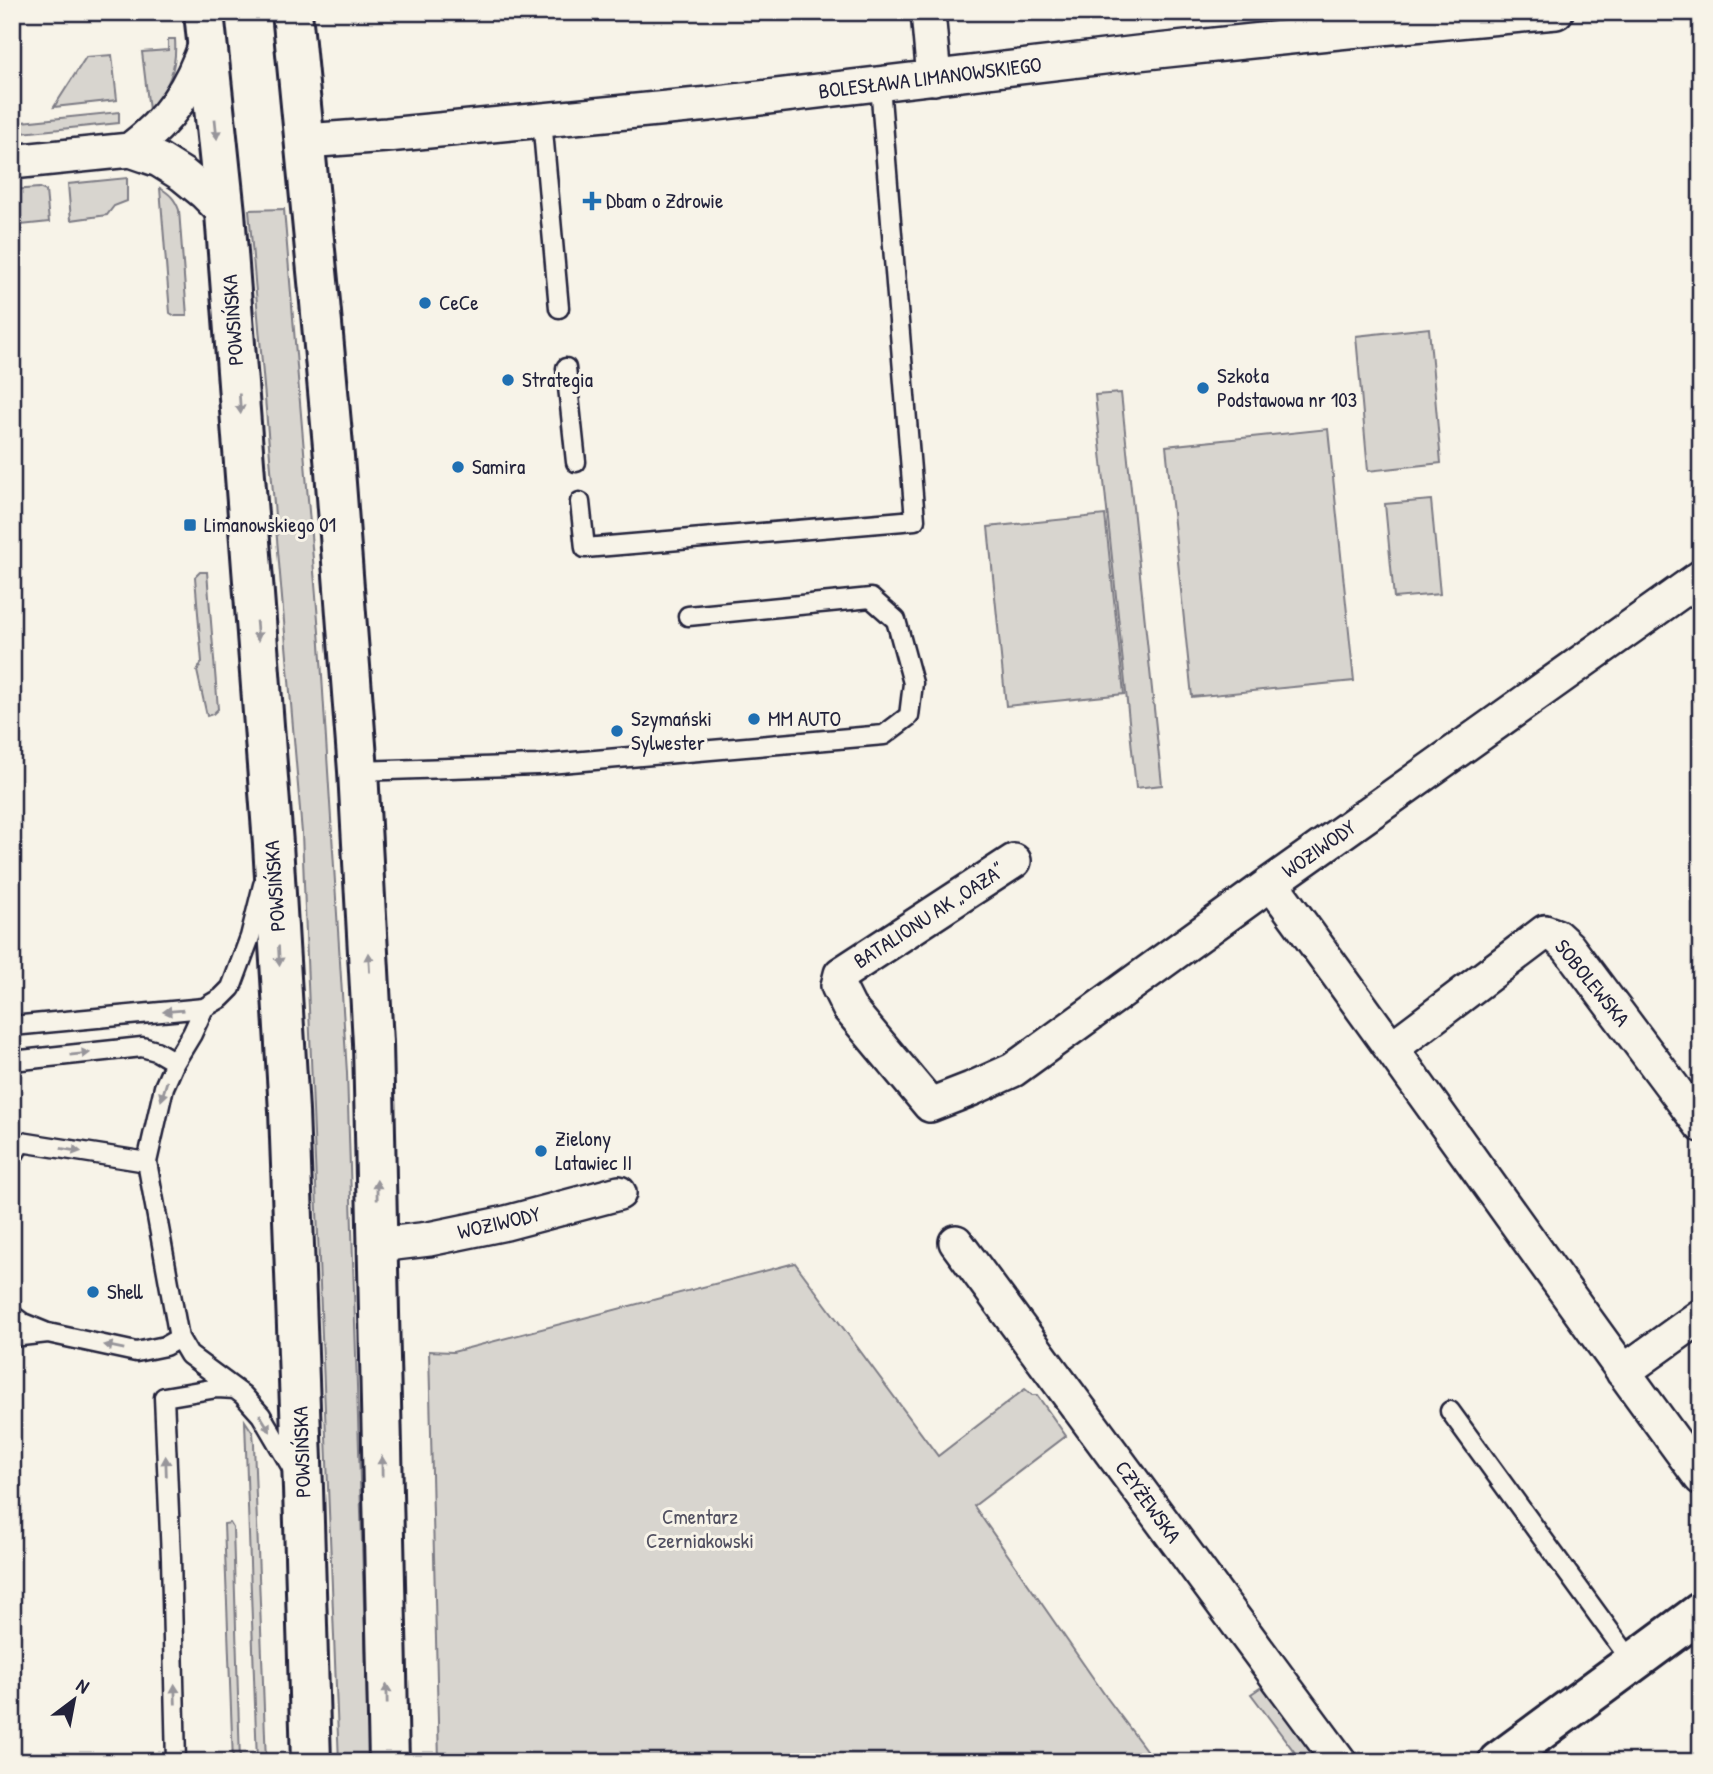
<svg xmlns="http://www.w3.org/2000/svg" width="1713" height="1774" font-family="'Patrick Hand',sans-serif">
<rect width="100%" height="100%" fill="#f7f3e8"/>
<filter id="ink" filterUnits="userSpaceOnUse"><feTurbulence type="fractalNoise" baseFrequency=".0143" numOctaves="2"/><feDisplacementMap in="SourceGraphic" scale="14" xChannelSelector="R" yChannelSelector="G"/><feConvolveMatrix kernelMatrix="1 2 1 2 8 2 1 2 1" color-interpolation-filters="sRGB"/></filter>
<g filter="url(#ink)">
<path fill="#d8d5cf" stroke="#7d7c85" stroke-width="2" d="M168,39H175C177,68 169,89 149,110L142,52L168,50Z
M112,55L117,100L54,107L86,57Z
M119,112V123L12,134V123Z
M127,178V201L114,206L107,215L71,220L68,184Z
M39,188L46,191L49,222L12,226V190Z
M160,188C170,194 175,199 179,210L187,316H175L170,313Z
M284,209L320,644L347,1073L369,1762H339L302,833L249,210Z
M1429,328L1441,463L1368,471L1356,336Z
M1121,393L1162,785L1136,788L1095,395Z
M1328,429L1354,681L1192,697L1166,446Z
M1431,500L1440,594L1394,598L1385,504Z
M1105,515L1124,694L1006,706L988,527Z
M200,572H207L218,709L213,714L207,716L197,671L202,662L195,577Z
M795,1263L938,1456L1025,1389L1032,1395H1037L1066,1436L974,1506L1107,1698L1155,1762H439L429,1351L453,1352Z
M245,1421L253,1433L254,1444L266,1762H257Z
M230,1523L233,1528L240,1762H233L224,1524Z
M1266,1684L1323,1762H1302L1251,1694Z"/>
<g fill="none" stroke-linecap="round" stroke-linejoin="round">
<defs>
<path id="service" d="M542,120L559,308
M566,368L576,462
M580,502L585,548L915,520L880,85
M358,771L537,765L884,735L909,716L913,683L896,620L871,598L688,616
M204,1008L192,1034L175,1062L164,1087L147,1162L179,1338L189,1355L243,1395L261,1415L295,1473
M12,1026L204,1008L221,998L231,988L250,937L263,885
M12,1061L142,1047L156,1051L175,1062
M13,1156L21,1142L147,1162
M12,1315L23,1323L45,1332
M12,1337L48,1333L136,1352L165,1346L179,1338
M1450,1411L1633,1663
M176,1762L171,1558L164,1397L217,1388L235,1389"/>
<path id="minor" d="M928,12L934,78
M305,141L387,135L709,104L1138,53L1348,31L1556,12
M130,150C170,120 191,88 207,41
M12,162L130,150L159,160L183,175L205,193L225,213
M1014,861L841,974L838,986L849,1008L930,1105L971,1089L1013,1070L1271,883L1701,577
M1271,883C1416,1080 1556,1281 1701,1478
M1392,1048L1545,932L1556,936L1568,947L1701,1125
M956,1242L1340,1762
M378,1245L429,1239L506,1223L619,1193
M1623,1372L1701,1316"/>
<path id="tertiary" d="M1498,1762L1701,1612"/>
<path id="secondary" d="M204,12L225,213L273,844L289,1111L303,1488L311,1762
M292,12L320,302L334,457L358,771L373,1043L389,1762"/>
</defs>
<use href="#service" stroke="#22223b" stroke-width="23"/>
<use href="#minor" stroke="#22223b" stroke-width="38"/>
<use href="#tertiary" stroke="#22223b" stroke-width="44"/>
<use href="#secondary" stroke="#22223b" stroke-width="44"/>
<use href="#service" stroke="#f7f3e8" stroke-width="18"/>
<use href="#minor" stroke="#f7f3e8" stroke-width="33"/>
<use href="#tertiary" stroke="#f7f3e8" stroke-width="38"/>
<use href="#secondary" stroke="#f7f3e8" stroke-width="38"/>
</g>
<defs><path id="oneway-solid" d="M-6-.8H1V-3.2L6.5 0L1 3.2V.8H-6Z" transform="scale(1.75)"/></defs>
<g fill="#97959a">
<use href="#oneway-solid" transform="translate(216 129) rotate(84)"/>
<use href="#oneway-solid" transform="translate(240 404) rotate(86)"/>
<use href="#oneway-solid" transform="translate(257 631) rotate(85)"/>
<use href="#oneway-solid" transform="translate(279 956) rotate(87)"/>
<use href="#oneway-solid" transform="translate(369 962) rotate(-93)"/>
<use href="#oneway-solid" transform="translate(173 1011) rotate(175)"/>
<use href="#oneway-solid" transform="translate(80 1054) rotate(-6)"/>
<use href="#oneway-solid" transform="translate(164 1091) rotate(107)"/>
<use href="#oneway-solid" transform="translate(71 1150) rotate(9)"/>
<use href="#oneway-solid" transform="translate(377 1190) rotate(-91)"/>
<use href="#oneway-solid" transform="translate(114 1347) rotate(-168)"/>
<use href="#oneway-solid" transform="translate(265 1423) rotate(58)"/>
<use href="#oneway-solid" transform="translate(166 1466) rotate(-92)"/>
<use href="#oneway-solid" transform="translate(382 1466) rotate(-91)"/>
<use href="#oneway-solid" transform="translate(175 1694) rotate(-92)"/>
<use href="#oneway-solid" transform="translate(387 1694) rotate(-91)"/>
</g>
</g>
<g fill="#1f6fb2" stroke="#f7f3e8" stroke-width="2.5">
<path d="M588.5 190.5h7v7h7v7h-7v7h-7v-7h-7v-7h7z"/>
<circle cx="425" cy="303" r="7"/>
<circle cx="508" cy="380" r="7"/>
<circle cx="1203" cy="388" r="7"/>
<circle cx="458" cy="467" r="7"/>
<rect x="183" y="518" width="14" height="14" rx="3.5"/>
<circle cx="754" cy="719" r="7"/>
<circle cx="617" cy="731" r="7"/>
<circle cx="541" cy="1151" r="7"/>
<circle cx="93" cy="1292" r="7"/>
</g>
<g text-anchor="middle" stroke-width="6" stroke-linejoin="round" paint-order="stroke">
<g font-size="21" fill="#22223b" stroke="#f7f3e8">
<text transform="translate(930 78) rotate(-7)" y="7">BOLESŁAWA LIMANOWSKIEGO</text>
<text transform="translate(233 320) rotate(-94)" y="7">POWSIŃSKA</text>
<text transform="translate(1319 849) rotate(-35)" y="7">WOZIWODY</text>
<text transform="translate(275 886) rotate(-94)" y="7">POWSIŃSKA</text>
<text transform="translate(929 916) rotate(-33)" y="7">BATALIONU AK „OAZA”</text>
<text transform="translate(1592 983) rotate(51)" y="7">SOBOLEWSKA</text>
<text transform="translate(499 1223) rotate(-13)" y="7">WOZIWODY</text>
<text transform="translate(302 1452) rotate(-92)" y="7">POWSIŃSKA</text>
<text transform="translate(1148 1502) rotate(54)" y="7">CZYŻEWSKA</text>
</g>
<g font-size="21" fill="#22223b" stroke="#f7f3e8" text-anchor="start">
<text x="606" y="208">Dbam o Zdrowie</text>
<text x="439" y="310">CeCe</text>
<text x="1217" y="383">Szkoła<tspan x="1217" dy="24">Podstawowa nr 103</tspan></text>
<text x="522" y="387">Strategia</text>
<text x="472" y="474">Samira</text>
<text x="204" y="532">Limanowskiego 01</text>
<text x="631" y="726">Szymański<tspan x="631" dy="24">Sylwester</tspan></text>
<text x="768" y="726">MM AUTO</text>
<text x="555" y="1146">Zielony<tspan x="555" dy="24">Latawiec II</tspan></text>
<text x="107" y="1299">Shell</text>
</g>
<g font-size="21" fill="#504f60" stroke="#f7f3e8">
<text x="700" y="1524">Cmentarz<tspan x="700" dy="24">Czerniakowski</tspan></text>
</g>
</g>
<rect width="1713" height="1774" fill="none" stroke="#f7f3e8" stroke-width="42"/>
<rect x="21" y="21" width="1671" height="1732" fill="none" stroke="#22223b" stroke-width="2.5" filter="url(#ink)"/>
<g transform="translate(74 1700) rotate(32)" stroke="#f7f3e8" stroke-width="5" paint-order="stroke">
<path d="M0-5L12 26L0 18L-12 26Z" fill="#22223b"/>
<text y="-10" font-size="19" font-weight="bold" text-anchor="middle" fill="#22223b">N</text>
</g>
</svg>
